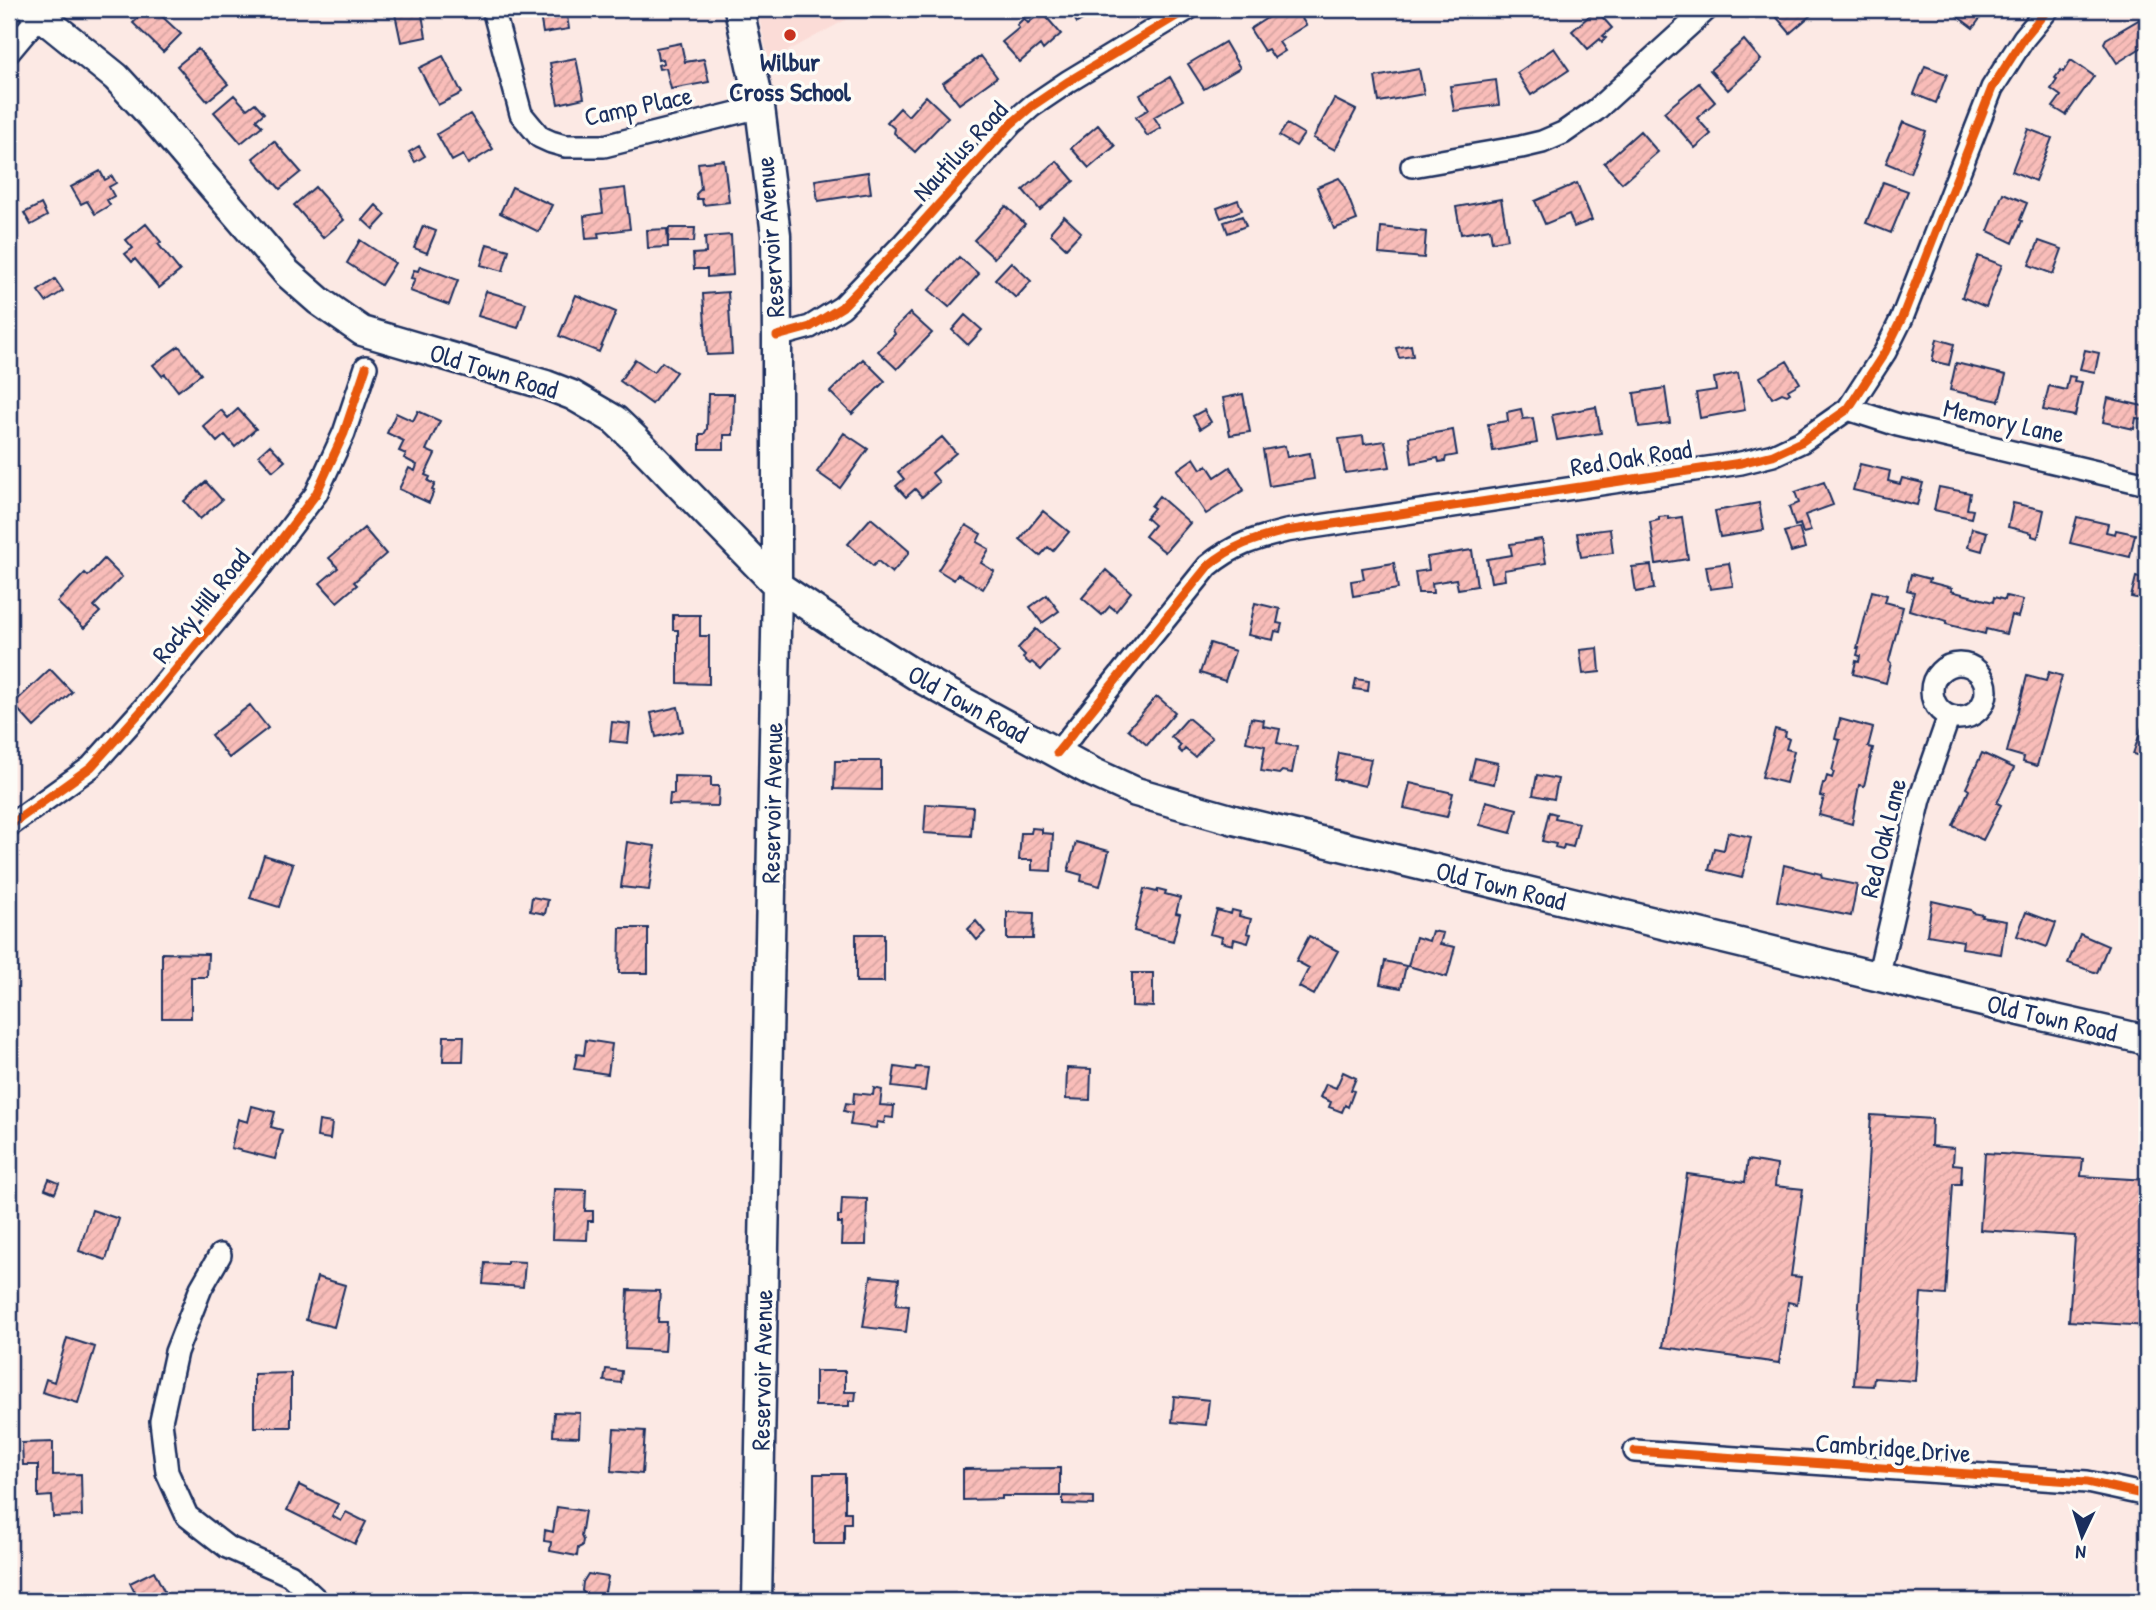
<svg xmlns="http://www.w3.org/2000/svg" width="2156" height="1610" font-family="'Patrick Hand',sans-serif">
<defs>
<pattern id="building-hatch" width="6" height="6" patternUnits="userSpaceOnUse" patternTransform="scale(1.75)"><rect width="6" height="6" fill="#f9bdb9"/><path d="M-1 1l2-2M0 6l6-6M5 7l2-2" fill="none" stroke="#d5a3a1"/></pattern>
</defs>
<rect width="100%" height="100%" fill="#fce9e4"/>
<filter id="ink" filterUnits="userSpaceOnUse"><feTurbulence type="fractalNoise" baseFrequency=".0143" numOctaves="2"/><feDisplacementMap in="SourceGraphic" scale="14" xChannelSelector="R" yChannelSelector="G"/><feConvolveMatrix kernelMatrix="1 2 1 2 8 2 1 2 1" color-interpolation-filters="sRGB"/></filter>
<g filter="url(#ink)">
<path fill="#fbdcd7" d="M757,9H866L769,61Z"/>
<path fill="url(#building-hatch)" stroke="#1b2f5e" stroke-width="2" d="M146,9H154L181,34L163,52L133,23Z
M394,9H421L426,37L401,42Z
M539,9H566L569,29L543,33Z
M1069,9H1099L1100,10L1077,23Z
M1275,9H1296L1306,25L1279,42L1285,51L1274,58L1268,49L1264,51L1250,29L1273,14L1271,11Z
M1779,9H1818L1790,33L1773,13Z
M1955,9H1987L1973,28L1953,13Z
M1596,10L1612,28L1603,36L1606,38L1602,42L1600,39L1588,49L1572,31Z
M1042,12L1061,34L1043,50L1040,45L1020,62L1002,42L1019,28L1017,25L1024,18L1028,23Z
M2142,18L2147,27V44L2117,63L2104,43L2106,39Z
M1744,40L1761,60L1728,90L1710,70Z
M1225,42L1240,68L1204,89L1188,64Z
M681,43L685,62L704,59L709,82L671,89L666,68L659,69L658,65L664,63L663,59L658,60L656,48Z
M1554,48L1569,70L1531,95L1517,73Z
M198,49L228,84L207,101L177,66Z
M443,56L462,93L438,105L419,68Z
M981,56L997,77L959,104L943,83Z
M576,58L584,98L558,104L550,63Z
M2071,60L2094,76L2066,115L2053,107L2061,96L2051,89L2057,80L2055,78L2061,70L2063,72Z
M1925,66L1947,74L1936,103L1914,94Z
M1419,69L1424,94L1379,102L1375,77Z
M1170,77L1183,100L1154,117L1161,128L1147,136L1136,117L1149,109L1140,95Z
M1496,80L1499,105L1454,111L1450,86Z
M1699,83L1715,102L1697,118L1711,134L1695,148L1664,112Z
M234,95L247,109L255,103L264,113L256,120L262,126L241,143L214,112Z
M926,96L948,117L915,152L894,133L895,129L887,122L900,108L908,116Z
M1334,99L1356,110L1335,150L1313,138Z
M470,114L493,149L468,164L463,155L452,161L437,134Z
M1903,122L1926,131L1910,173L1886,163Z
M1287,124L1304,134L1296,146L1279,136Z
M1098,125L1115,146L1089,168L1071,148Z
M2028,129L2052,138L2035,181L2012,171Z
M1640,131L1658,152L1622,183L1604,163Z
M274,141L301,172L280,189L253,158Z
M419,146L425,156L415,162L409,152Z
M724,160L729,202L703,205L702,199H697L696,194L701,189L698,163Z
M1057,161L1074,181L1040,210L1023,190Z
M100,171L105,180L112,176L116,183L109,187L114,196L107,200L110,205L95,214L87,201L81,204L71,187Z
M868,172L871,193L818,201L815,180Z
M1339,178L1343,183L1357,220L1334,229L1317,187Z
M1883,182L1908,191L1891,233L1866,223Z
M1577,183L1592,220L1574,227L1569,214L1545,224L1535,201Z
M315,187L344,220L323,238L294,205Z
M512,187L552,205L539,232L500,213Z
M625,188L630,229L598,233L599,238L586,239L584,216L603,213L600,191Z
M2003,193L2027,203L2020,220L2022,221L2013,243L1988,231Z
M1501,199L1508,239L1492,242L1490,229L1461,234L1456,207Z
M1238,200L1242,210L1221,218L1217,208Z
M41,204L47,216L31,225L24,213Z
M376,205L386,215L373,229L363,220Z
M1006,206L1025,224L994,258L974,240Z
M1064,216L1081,232L1066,248L1051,234V231Z
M1242,216L1246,226L1228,233L1224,222Z
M146,224L161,242L158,244L180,271L159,288L135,259L132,262L125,254L133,248L126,240Z
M423,226L436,231L427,253L414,248Z
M1381,227L1426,232L1424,258L1379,254Z
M669,228H695L694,242H668Z
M667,229L668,247L648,248L647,230Z
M731,235L733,275L707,277V269H694L693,254L706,253L705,237Z
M360,240L395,263L381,285L347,263Z
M2039,241L2062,249L2053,274L2029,265Z
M487,244L509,250L503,271L481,265Z
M1978,256L2002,265L1986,307L1962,297Z
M959,257L979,274L949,307L929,290Z
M1011,262L1031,281L1016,298L995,279Z
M420,266L458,280L449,305L410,291L415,279L411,278L414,270L418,271Z
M55,279L63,291L46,302L38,291Z
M486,291L526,303L518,328L478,316Z
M728,292L732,354L707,355L703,294Z
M576,295L616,312L599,352L559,336Z
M910,313L932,333L897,369L878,351L895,334L893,330Z
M965,315L982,330L968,345L952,330Z
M1937,339L1954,344L1949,365L1932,361Z
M1411,345L1413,356L1399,358L1396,348Z
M179,346L201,374L178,391L165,374L162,376L153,365Z
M2085,350L2099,353L2095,372L2080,369Z
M635,359L654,372L662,362L676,372L652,404L620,381Z
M863,359L885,381L852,414L830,392Z
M1787,361L1800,383L1788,390L1790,393L1787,395L1782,393L1772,398L1760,377Z
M1956,363L2006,375L1999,401L1950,390Z
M1738,373L1745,410L1700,418L1696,393L1716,390L1714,378Z
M2069,376L2075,377L2074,381L2082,382L2075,416L2043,410L2049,386L2066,390Z
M1665,388L1670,423L1639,427L1634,393Z
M708,394H734L733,435H724V449H700V434H704L707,429Z
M1243,394L1250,432L1230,435L1223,398Z
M2108,398L2147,407V405V424L2142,423L2143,419L2136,418L2134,429L2103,422Z
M1596,407L1601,433L1557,440L1552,415Z
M238,409L256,429L235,447L225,435L217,442L203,426L221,410L228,418Z
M1521,409L1523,419L1533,418L1537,443L1493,451L1488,424L1508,421L1507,412Z
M1204,410L1211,422L1200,429L1193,416Z
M418,411L440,421L426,450L435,454L425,475L430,477L428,481L435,484L432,490L434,491L429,503L399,489L409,468L415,471L417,465L404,458L406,454L399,451L404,441L387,433L396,413L413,421Z
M1453,430L1457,455L1446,457L1445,461L1439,462L1438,458L1412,463L1409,437Z
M844,433L868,449L840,488L817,472Z
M1363,436L1364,444L1385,441L1390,467L1345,473L1339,439Z
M942,437L956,453L932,473L939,482L922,497L915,489L906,497L896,486L904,479L898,472Z
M270,445L285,461L273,471L259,455Z
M1285,446L1287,457L1310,453L1314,479L1269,486L1263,450Z
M1194,458L1201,469L1207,465L1215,477L1230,467L1244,490L1206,514L1177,470Z
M1860,464L1890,471L1888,481L1900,484L1902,478L1923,483L1917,505L1853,490Z
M206,482L222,500L200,519L184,501Z
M1824,482L1833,505L1805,515L1811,531L1803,533L1800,524L1795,526L1789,507L1799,503L1795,492Z
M1939,487L1970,493L1967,509L1973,510L1971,518L1934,510Z
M1159,496L1190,523L1165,552L1145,536L1154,525L1146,518L1154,508L1151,506Z
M1759,503L1764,530L1720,537L1715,511Z
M2013,503L2044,510L2038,538L2032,536V533L2008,527Z
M1043,511L1069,532L1053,551L1048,547L1040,556L1020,539Z
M1668,516V519L1682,517L1688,559L1656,564L1650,522L1659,520V517Z
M2077,517L2108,524L2106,532L2115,534L2116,530L2135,534L2130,557L2070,543Z
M871,518L909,551V553L892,573L878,561L873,566L848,544Z
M966,525L981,534L977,542L989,549L981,563L994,571L983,589L958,574L954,580L938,570Z
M364,528L386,554L354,582L357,585L337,602L320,583L338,568L329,558Z
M1799,528L1805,548L1791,552L1784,532Z
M1972,528L1987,532L1982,551L1968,547Z
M1610,529L1613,553L1581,557L1577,533Z
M1542,539L1546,563L1504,570L1505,580L1491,582L1487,559L1512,555L1510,544Z
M1472,550L1477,586L1458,589L1456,579L1432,583L1433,593H1418L1415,572L1429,570L1427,557Z
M104,559L122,577L94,606L100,612L84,628L57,602L85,573L88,576Z
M1394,563L1398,589L1353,596L1351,581L1364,579L1362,568Z
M1729,563L1733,586L1710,589L1706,566Z
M1651,565L1654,589L1636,592L1632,567Z
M1106,570L1131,592L1116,611L1110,606L1102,615L1082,598Z
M1911,574L1930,579L1929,582L1952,588L1951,591L1993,602L1994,597L2005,600L2006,596L2023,600L2018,617L2011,615L2006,634L1986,629L1985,634L1946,624L1947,621L1909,610L1914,592L1907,590Z
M2136,577L2147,580L2146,600L2131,597Z
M1872,591L1887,595L1885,602L1903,607L1889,661L1891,663L1886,683L1853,674L1856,661L1859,662L1860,656L1857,655L1859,648H1857Z
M1047,595L1059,611L1042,623L1030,607Z
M1255,603L1280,609L1277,623L1282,624L1280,632L1275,631L1273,640L1248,635Z
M673,615H700V636H709V684L678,683V630H673Z
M1036,629L1059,650L1041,670L1032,662L1030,664L1023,658L1025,655L1018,648Z
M1210,643L1235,651L1225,681L1200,673Z
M1598,648L1600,672L1583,674L1580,650Z
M50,669L72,692L34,727L13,704Z
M2049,672L2062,676L2037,766L2023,762L2024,757L2007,752L2027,676L2046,681Z
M1356,679L1369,681L1368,691L1354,689Z
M1158,697L1175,712L1147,745L1128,729L1155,698Z
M250,705L268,728L229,758L211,735Z
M678,707L683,731L656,737L651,713Z
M1188,718L1212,738L1195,757L1185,749L1182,753L1178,749L1181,745L1171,737Z
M1251,718L1264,720L1263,726L1280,729L1277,743L1297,747L1292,773L1282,771L1279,774L1261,771L1265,746L1246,742Z
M1840,719L1873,728L1868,747L1873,748L1864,786L1859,785L1852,824L1819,815L1824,797L1820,796L1823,783H1825L1827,776L1832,778L1834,772L1832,771L1840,740L1835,739Z
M612,722L630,724L628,743L610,741Z
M2142,727L2147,729V758L2133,754Z
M1775,729L1786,732L1785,737L1789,739L1786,749L1794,751L1786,783L1762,777Z
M1339,753L1371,759L1365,786L1334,779Z
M1982,753L2014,768L1997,803L2001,805L1983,840L1953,826L1969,790L1966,788Z
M1475,758L1498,763L1494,784L1470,779Z
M835,761H881V790L834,789Z
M1537,775L1558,779L1554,799L1533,795Z
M674,776L711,777V786H719L718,806L669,805L670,794H674Z
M1410,783L1453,793L1447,817L1404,808Z
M1486,801L1517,809L1511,833L1480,825Z
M926,804L973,807L971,836L924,833Z
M1549,812L1556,814L1555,818L1579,823L1573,847L1564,845L1563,849L1555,847L1556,844L1542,841Z
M1032,828L1042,829V833L1053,834L1051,871L1032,870V860H1019L1021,833H1031Z
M1728,832L1751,837L1742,878L1709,870L1714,848L1724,850Z
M627,842L655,846L649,890L621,887Z
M1076,842L1109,851L1100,886L1081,881L1082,875L1068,871Z
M264,855L293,864L279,907L250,898Z
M1784,865L1821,874L1822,878L1857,885L1851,916L1777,901Z
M1144,889L1157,892L1158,889L1166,891L1165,894L1180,898L1176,913L1180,914L1173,941L1134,931Z
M532,897L548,900L545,914L530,911Z
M1932,901L1971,910L1973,913L1983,915L1982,917L2006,921L2001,954L1962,948L1963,941L1927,935Z
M1217,910L1231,914L1232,910L1240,912L1239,916L1251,919L1247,933L1251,934L1248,943L1234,939L1233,945L1221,942L1222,937L1210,934Z
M1007,912L1034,913L1033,939H1007Z
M2026,912L2056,923L2047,947L2017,936Z
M976,921L985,932L977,940L968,929Z
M620,928H648V973H619Z
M1432,931L1443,933L1440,944L1455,947L1447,977L1408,966L1416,937L1429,941Z
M856,934H884V982H856Z
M2080,934L2108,946L2097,973L2068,963Z
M1309,936L1338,951L1314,995L1299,987L1309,968L1296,961Z
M162,953L208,954L207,977H191V1018H162Z
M1385,961L1406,966L1401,988L1380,984Z
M1132,973H1153V1007L1132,1006Z
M444,1036H464L463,1061H443Z
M586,1040L612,1044L608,1074L574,1069L577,1054L584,1055Z
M895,1067L915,1070L916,1067L928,1068L925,1091L892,1087Z
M1067,1068L1091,1069L1090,1100L1066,1099Z
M1343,1072L1356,1078L1351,1090L1354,1091L1348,1107L1345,1105L1342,1112L1329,1107L1331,1102L1320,1097L1326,1084L1336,1088Z
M874,1088L882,1090L880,1105L894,1106L893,1118L885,1117L884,1123L877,1122L876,1128L850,1125L852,1113L844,1111L846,1103L853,1104L854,1093L873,1095Z
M252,1106L275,1112L271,1127L282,1130L275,1159L231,1148L238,1119L248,1122Z
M1871,1115L1932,1119L1931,1146L1954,1148L1953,1164L1962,1165L1961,1184H1953L1946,1295L1921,1293L1915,1381L1874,1378L1873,1386L1854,1385Z
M319,1121L332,1123L330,1139L317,1137Z
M1985,1153L2083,1159L2081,1176L2147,1180V1326L2069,1321L2075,1236L1980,1230Z
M1748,1160L1777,1165L1775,1186L1803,1189L1791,1276L1801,1277L1797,1304L1788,1302L1779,1363L1663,1347L1687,1174L1745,1182Z
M49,1179L59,1183L55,1193L45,1189Z
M554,1189L586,1190L585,1211H593V1221H588L587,1240L552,1239Z
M842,1198L867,1199L866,1245H841L842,1223H838V1216H841Z
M92,1210L119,1219L106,1260L79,1251Z
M507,1261L525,1262L523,1287L483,1284L485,1263L507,1264Z
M871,1276L899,1279L896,1305L909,1306L906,1332L863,1327Z
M317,1277L345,1285L334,1327L306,1320Z
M628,1290L660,1291L658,1322H667L665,1351L625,1349Z
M67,1338L95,1347L78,1403L42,1392L46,1379L54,1382Z
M606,1369L622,1371L621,1383L604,1381Z
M815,1371H845V1392H856L855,1401H849V1406H815Z
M291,1373V1427H254V1374Z
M1174,1396L1209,1400L1206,1425L1172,1422Z
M554,1412L580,1413L579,1437L553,1436Z
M614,1429L645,1431L642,1474L611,1471Z
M53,1442V1475L81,1474L82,1516L53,1517L52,1496L38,1497V1465H23L22,1443Z
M1060,1468V1496H1002V1499L963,1500V1469Z
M814,1474H845V1512H851V1523H844V1544H814Z
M299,1485L338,1504L332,1516L341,1521L346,1512L366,1522L355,1544L287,1510Z
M1063,1496L1094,1497V1505L1063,1504Z
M557,1507L585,1511L581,1536L583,1540L582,1546L578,1548L577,1556L550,1551L551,1542L544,1541L545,1530L553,1532Z
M154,1571L169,1601H139L130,1583Z
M588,1574L608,1577L603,1601H585L584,1593L582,1591L583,1582Z"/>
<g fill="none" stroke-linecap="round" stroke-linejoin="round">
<defs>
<path id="minor" d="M493,9L521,114L540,137L551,142L565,146H604L760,107
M9,52L40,15
M1412,166L1521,147L1542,142L1563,133L1596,110L1707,9
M777,336L810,327L842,307L904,243L1011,124L1032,106L1069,81L1188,9
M1848,409L1898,425L2147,484
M1932 691a27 27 0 1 1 54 0a27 27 0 1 1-54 0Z
M1057,753L1208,566C1233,545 1254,539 1286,531L1741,463L1773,455L1801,442L1848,409L1885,352L1902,318L1992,88L2024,38L2048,9
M9,826L91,767L143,709L259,569L316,494L344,433L366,367
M1878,977L1920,799L1949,716
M220,1255L201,1288L176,1352L161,1421L167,1472L187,1516L227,1547L290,1575L318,1601
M1635,1451L2087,1482L2147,1495"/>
<path id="major" d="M32,9L116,77L153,117L287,273L319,301L362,331L546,385L572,395L615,420L636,440L777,585L847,632L922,679L1092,772L1136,792L1234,820L2020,1011L2147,1040
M739,9L760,107L776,235L777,336V585L757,1601"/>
</defs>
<use href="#minor" stroke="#1b2f5e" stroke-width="26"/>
<use href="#major" stroke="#1b2f5e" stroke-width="33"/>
<use href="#minor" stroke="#fdfcf7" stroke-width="21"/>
<use href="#major" stroke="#fdfcf7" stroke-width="28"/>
<defs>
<path id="cycleway" d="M777,336L810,327L842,307L904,243L1011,124L1032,106L1069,81L1188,9
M1057,753L1208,566C1233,545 1254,539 1286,531L1741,463L1773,455L1801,442L1848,409L1885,352L1902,318L1992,88L2024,38L2048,9
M9,826L91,767L143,709L259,569L316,494L344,433L366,367
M1635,1451L2087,1482L2147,1495"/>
</defs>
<use href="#cycleway" stroke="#fdfcf7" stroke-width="13"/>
<use href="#cycleway" stroke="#e8590c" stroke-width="9"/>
</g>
</g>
<circle fill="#c8321e" stroke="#fdfcf7" stroke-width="2.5" cx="790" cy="35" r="7"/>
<g text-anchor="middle" stroke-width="7" stroke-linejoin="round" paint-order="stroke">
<g font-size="26" font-weight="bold" fill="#1b2f5e" stroke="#fdfcf7">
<text x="790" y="71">Wilbur<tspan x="790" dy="30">Cross School</tspan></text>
</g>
<g font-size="26" fill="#1b2f5e" stroke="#fdfcf7">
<text transform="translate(638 106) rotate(-12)" y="9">Camp Place</text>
<text transform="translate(960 151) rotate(-47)" y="9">Nautilus Road</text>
<text transform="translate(770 237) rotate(-94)" y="9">Reservoir Avenue</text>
<text transform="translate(494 371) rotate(17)" y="9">Old Town Road</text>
<text transform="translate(2004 421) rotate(13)" y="9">Memory Lane</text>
<text transform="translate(1631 458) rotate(-9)" y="9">Red Oak Road</text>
<text transform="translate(201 606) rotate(-51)" y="9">Rocky Hill Road</text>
<text transform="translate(968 704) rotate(29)" y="9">Old Town Road</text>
<text transform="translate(772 803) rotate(-89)" y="9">Reservoir Avenue</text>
<text transform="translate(1883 838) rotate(-76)" y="9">Red Oak Lane</text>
<text transform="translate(1501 886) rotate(14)" y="9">Old Town Road</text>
<text transform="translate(2052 1018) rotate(13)" y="9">Old Town Road</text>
<text transform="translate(762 1370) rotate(-89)" y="9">Reservoir Avenue</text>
<text transform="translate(1893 1448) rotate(4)" y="9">Cambridge Drive</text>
</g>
</g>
<rect width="2156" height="1610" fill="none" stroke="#fdfcf7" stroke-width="35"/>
<rect x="18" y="18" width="2121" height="1575" fill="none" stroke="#1b2f5e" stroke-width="2.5" filter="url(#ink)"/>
<g transform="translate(2082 1536) rotate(184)" stroke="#fdfcf7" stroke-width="5" paint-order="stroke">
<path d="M0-5L12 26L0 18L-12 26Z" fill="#1b2f5e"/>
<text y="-10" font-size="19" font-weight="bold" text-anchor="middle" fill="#1b2f5e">N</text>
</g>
</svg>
